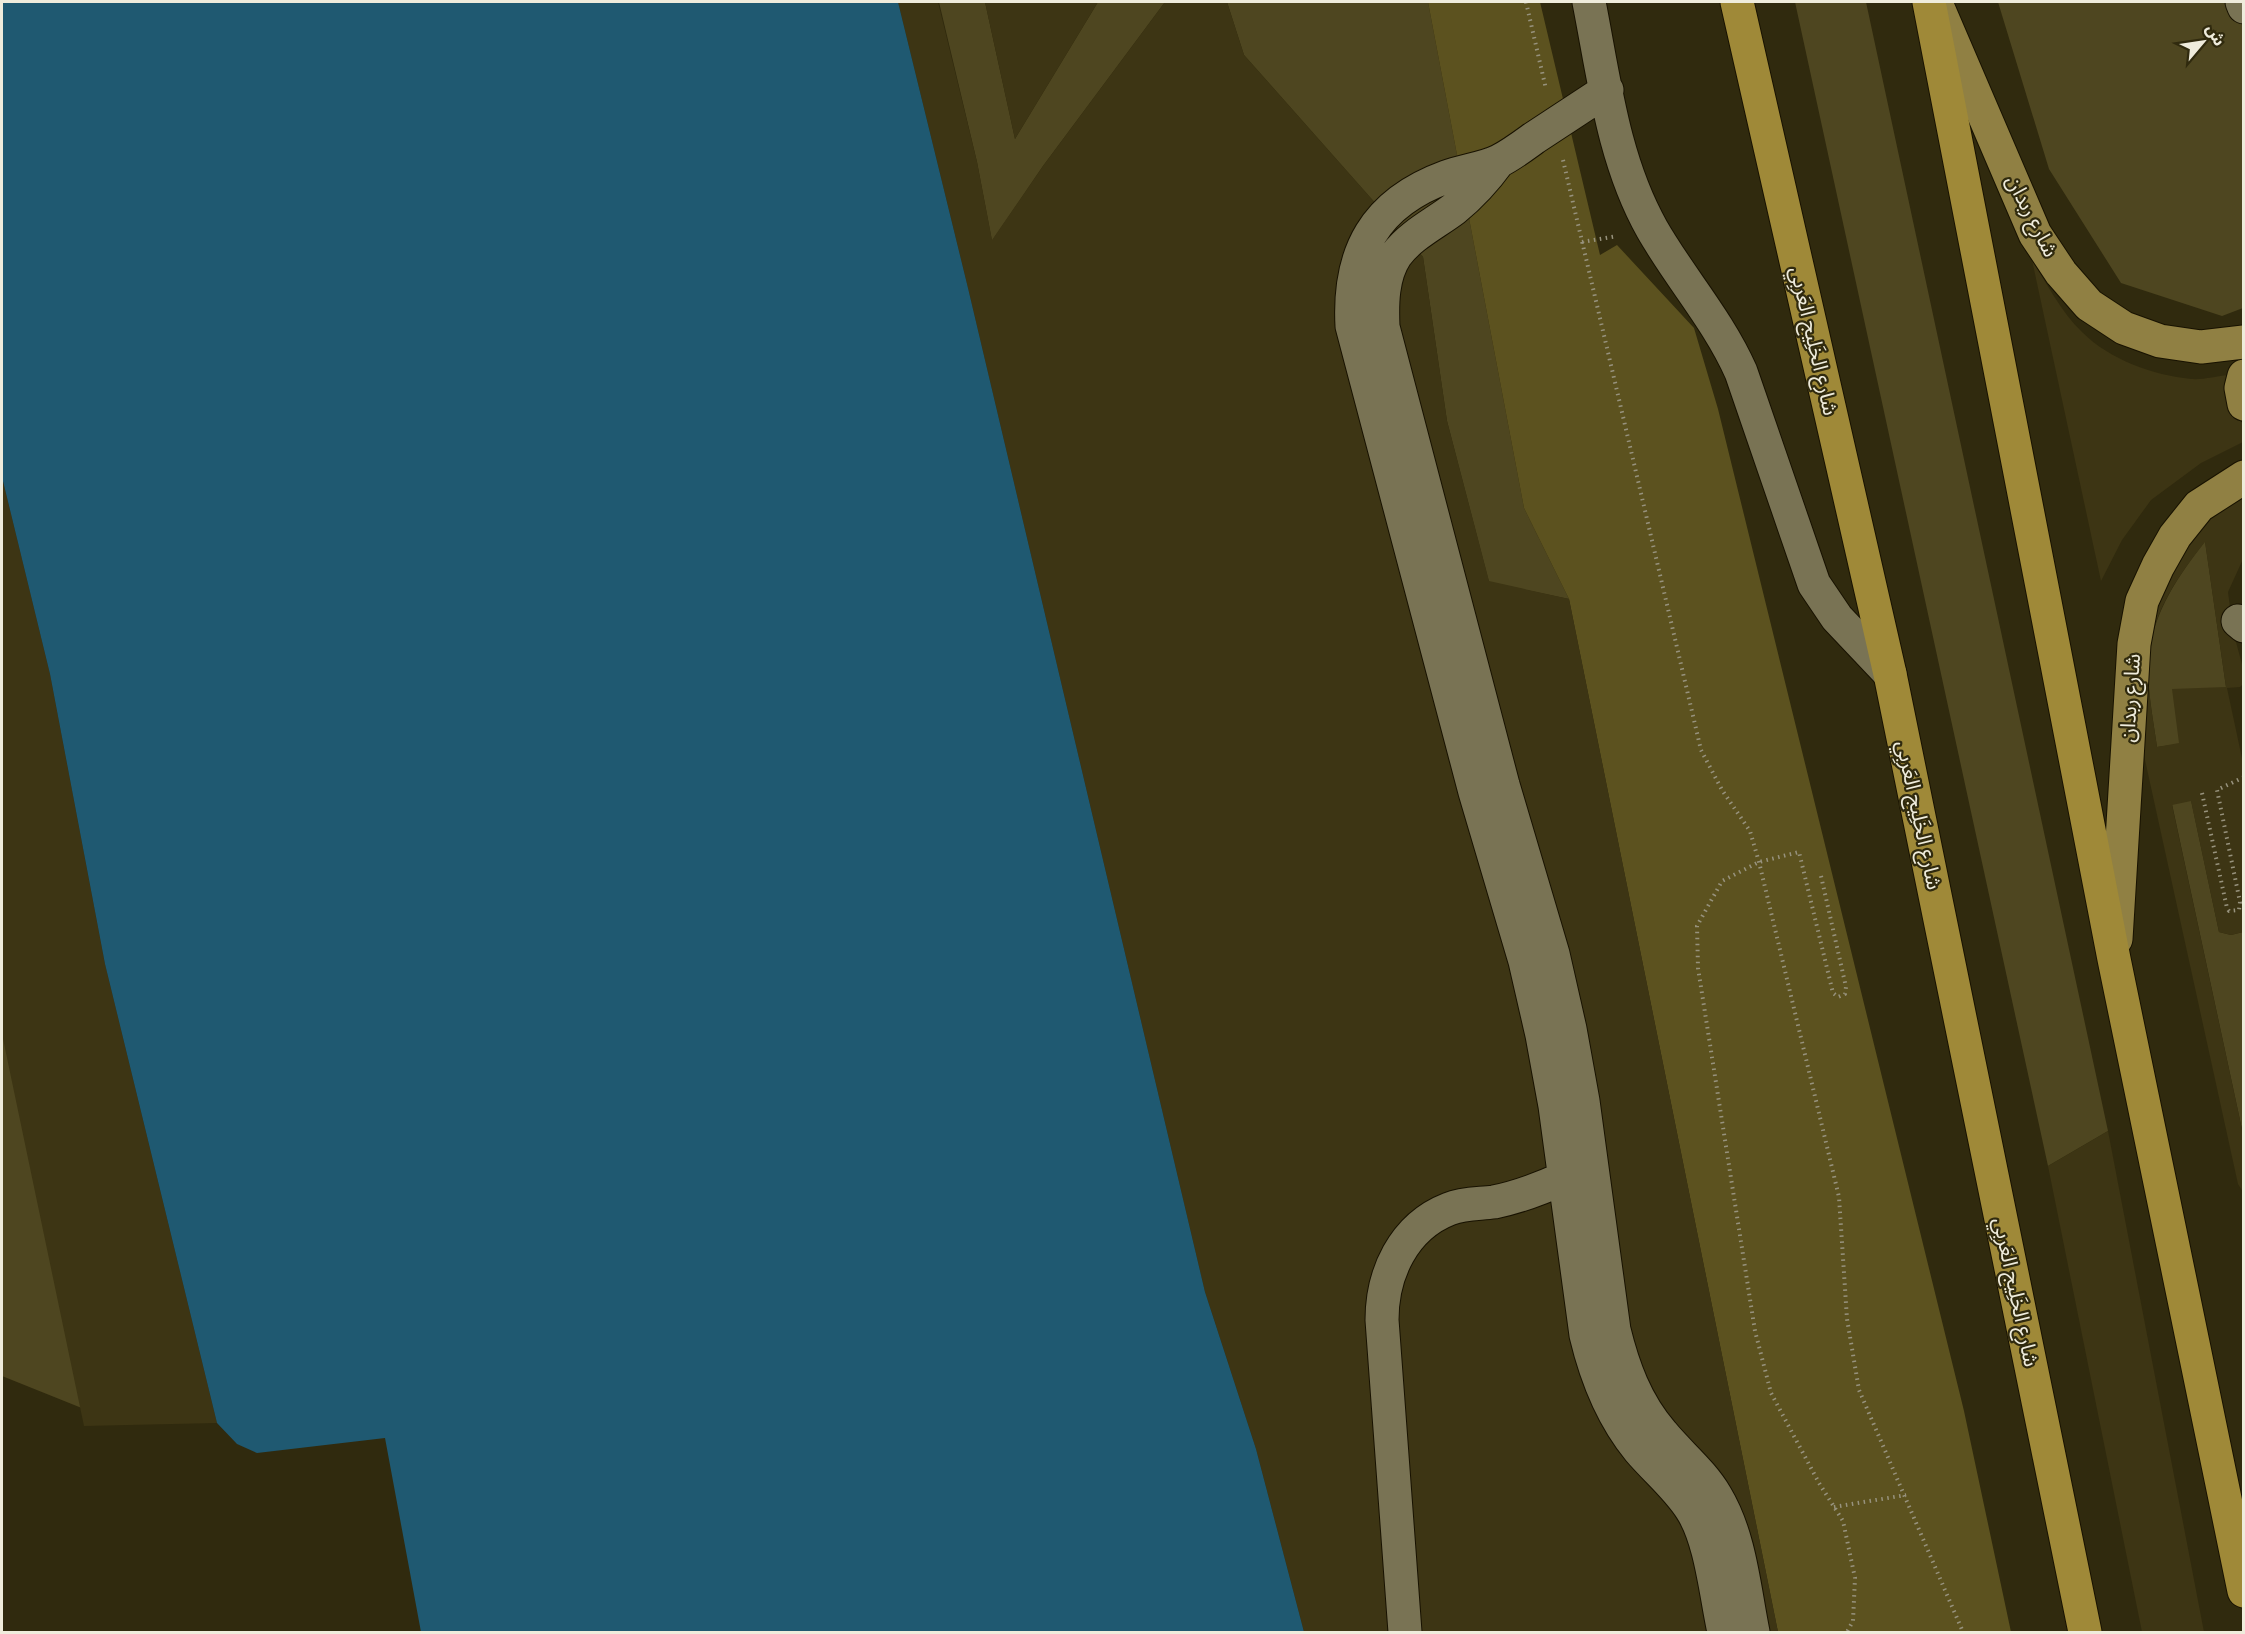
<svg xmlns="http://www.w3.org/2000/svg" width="2245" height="1634" font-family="Signika,'Noto Sans Arabic',sans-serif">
<rect width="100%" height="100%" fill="#302a0e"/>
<path fill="#4e4620" d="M939,2H985L1015,139L1098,2H1165L1043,166L992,241L977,162Z
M1227,2H1428L1524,508L1569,599L1489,582L1447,421L1423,257L1244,55Z
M1795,2H1866L2108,1131L2048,1166Z
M1998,2H2243V308L2222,316L2121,283L2049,169Z
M2205,541L2226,687L2179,744L2157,747C2153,717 2146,686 2149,656C2153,612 2179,575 2205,541Z
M2191,800L2219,932L2231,935L2243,932V1134L2172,804Z
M2,833L124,1425L2,1376Z"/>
<path fill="#5c521f" d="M1428,2H1540L1600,255L1617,245L1694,328L1718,409L1964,1411L2011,1632H1778L1569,599L1524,508Z"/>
<path fill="#3d3514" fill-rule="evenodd" d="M898,2H938L977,162L992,240L1043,166L1165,2H1227L1244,55L1423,257L1447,421L1489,581L1569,599L1778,1632H1304L1256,1449L1205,1292L968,288Z
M985,2H1098L1015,139Z
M2032,260C2047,284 2061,312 2082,332C2110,360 2153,375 2191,379C2203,380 2217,376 2228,375L2239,419L2243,424V442L2201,463L2151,500L2122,540L2101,581Z
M2,477L50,674L105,964L217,1423L84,1426L2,1034Z
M2243,494V559L2228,592L2233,631L2243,668V684L2240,687L2227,688L2243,763V932L2231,935L2219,932L2191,801L2172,805L2243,1134V1192L2238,1184L2138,728L2135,639L2193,531ZM2205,542L2226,687L2172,689L2179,743L2157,747C2153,717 2146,686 2149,656C2152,612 2179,575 2205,542Z
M2108,1131L2204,1632H2142L2048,1166Z"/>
<path fill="#1f5971" d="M2,2H898L968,288L1205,1292L1256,1449L1304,1632H421L385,1438L257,1453L237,1444L217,1423L105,964L50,674L2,477Z"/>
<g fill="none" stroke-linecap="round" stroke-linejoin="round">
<defs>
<path id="minor" d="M1589,2C1604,78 1613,160 1652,229C1680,278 1718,320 1741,372L1814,584L1837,618L1890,674
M2242,2L2244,7
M1607,90C1583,106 1558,122 1534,138C1523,146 1511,155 1499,161C1485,168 1463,171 1446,177C1375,203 1348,252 1352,326L1475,792L1525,961L1542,1035L1555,1106L1586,1335C1596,1377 1611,1416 1639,1450C1656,1470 1677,1487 1691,1509C1711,1539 1716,1596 1724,1632
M1498,162C1485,180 1471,195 1454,209C1434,224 1411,235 1396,255C1382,276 1382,304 1383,327L1503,785L1553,954L1570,1029L1583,1101L1614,1330C1623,1367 1636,1403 1662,1433C1679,1454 1702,1472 1716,1496C1740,1536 1744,1587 1753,1632
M2238,621L2244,626
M1405,1632L1382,1320C1382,1274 1403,1227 1449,1209C1464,1203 1479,1204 1494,1202C1519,1197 1542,1188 1564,1178"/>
<path id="major" d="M1936,3L2035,234L2061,273L2089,305L2124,328L2160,341L2201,347L2244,342
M2244,376L2241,388L2244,404
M2116,939L2134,644L2142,601L2158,566L2175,536L2199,506L2244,477"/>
<path id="highway" d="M1737,2L1890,674L2085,1632
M1929,2L2114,959L2244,1591"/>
</defs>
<use href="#minor" stroke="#181200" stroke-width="35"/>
<use href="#major" stroke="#181200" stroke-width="35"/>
<use href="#highway" stroke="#181200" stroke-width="35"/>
<path stroke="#97927d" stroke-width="4" stroke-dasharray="1.5 4.5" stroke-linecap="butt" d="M1526,2L1546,89
M1563,160L1701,750L1722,790L1750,831L1759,862L1839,1197L1847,1319L1859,1390L1963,1632
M1582,242L1617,236
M2202,793L2227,908L2229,911L2239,910L2240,902L2217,790L2244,777
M1821,876L1846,987L1845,994L1838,997L1833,993L1799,852L1759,862L1722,881L1697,926L1698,968L1755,1331L1771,1393L1819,1483L1843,1521L1855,1578L1853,1621L1847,1632
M1834,1507L1906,1495"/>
<use href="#minor" stroke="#797354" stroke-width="33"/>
<use href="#major" stroke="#908043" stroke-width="33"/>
<use href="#highway" stroke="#9f8938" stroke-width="33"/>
</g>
<g text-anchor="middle" stroke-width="4.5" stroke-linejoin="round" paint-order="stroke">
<g font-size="21" fill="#efecdc" stroke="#302a0e">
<text transform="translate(2032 216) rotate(63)" y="7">شارع ربدان</text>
<text transform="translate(1814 341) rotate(77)" y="7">شارع الخَلِيج العَربِي</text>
<text transform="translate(2130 698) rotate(-86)" y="7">شارع ربدان</text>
<text transform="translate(1919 815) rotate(78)" y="7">شارع الخَلِيج العَربِي</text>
<text transform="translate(2016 1292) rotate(78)" y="7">شارع الخَلِيج العَربِي</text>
</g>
</g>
<rect width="2245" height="1634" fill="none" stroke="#efecdc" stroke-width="6"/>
<g transform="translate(2203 42) rotate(61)" stroke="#302a0e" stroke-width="4.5" paint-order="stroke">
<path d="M0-4.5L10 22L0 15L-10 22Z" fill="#efecdc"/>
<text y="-9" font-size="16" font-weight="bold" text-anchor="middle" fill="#efecdc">ش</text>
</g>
</svg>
